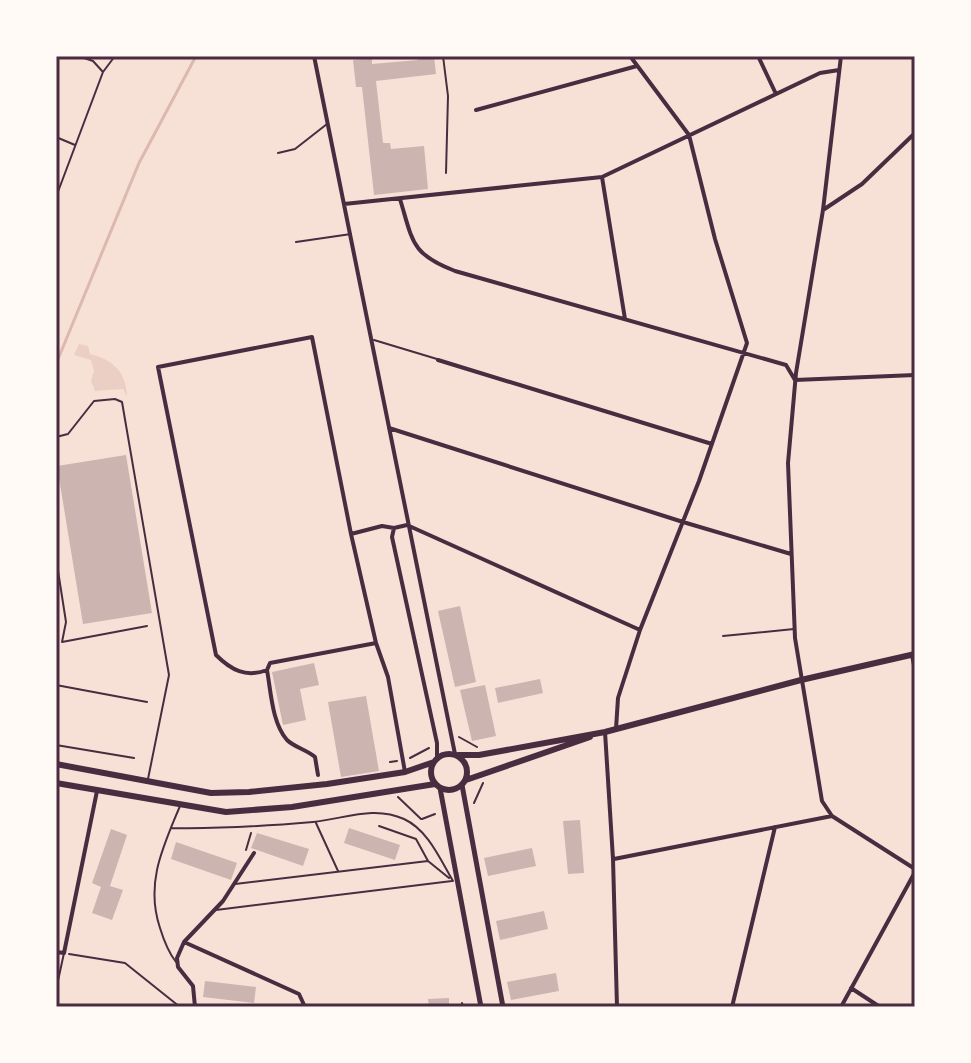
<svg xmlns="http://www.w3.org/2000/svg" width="971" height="1063" font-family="'Playfair Display',serif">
<rect width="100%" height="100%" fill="#f7e1d7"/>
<path fill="#ebcfc5" d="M79,344L88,346L90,354C114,360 126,372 127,397L123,389L95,391L91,381L94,371L91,360L74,355Z"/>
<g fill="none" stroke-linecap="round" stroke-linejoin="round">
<path stroke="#dcb8b0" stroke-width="3" d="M56,364L139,163L196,56"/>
</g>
<path fill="#ccb4b1" d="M417,56H434L436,74L376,81L383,143H390L391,149L424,146L428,189L374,195L362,87H356L353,60L372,58V64L418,60Z
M126,455L152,613L83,624L57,466Z
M460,606L476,682L455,687L438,611Z
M314,663L319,685L300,689L306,720L283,725L272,672Z
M540,679L543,693L498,703L495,688Z
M485,685L496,736L472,741L460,690Z
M366,696L379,771L341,777L328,702Z
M580,820L584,873L568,874L563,821Z
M349,828L400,845L395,860L344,843Z
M111,829L127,835L110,886L123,890L112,920L92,913L101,887L92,883Z
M257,833L309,849L303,866L251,848Z
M176,842L237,863L231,880L171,859Z
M532,848L536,866L488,876L484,858Z
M544,911L548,929L500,940L496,921Z
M556,973L559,991L511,1000L507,982Z
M205,981L256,987L254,1003L203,997Z
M449,998V1007H429L428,999Z"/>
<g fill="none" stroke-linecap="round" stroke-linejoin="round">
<path stroke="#4a2c40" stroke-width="2" d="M459,737L477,747
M410,758L429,748
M390,762L397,761
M398,797L421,819
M474,803L483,783
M422,819L435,814
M246,850L251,833
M69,954L125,963L180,1007"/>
<path stroke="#4a2c40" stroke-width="2" d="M78,56L93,61L103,72
M443,56L448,96L446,173
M56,137L75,145
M278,153L295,149L327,124
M56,197L103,72L115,56
M296,242L351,234
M374,340L437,359
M56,437L68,434L94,401L115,399L122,402L169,675L148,779
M56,558L66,622L62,642L147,626
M723,636L794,629
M56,685L147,702
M56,745L134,758
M316,823L338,871
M379,826L416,839L428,861L449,878
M171,828C218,829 266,826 313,822C344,819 374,805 404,819C428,830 440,859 453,881
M235,884L428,861
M216,910L452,881
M176,962C168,952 164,941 160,928C145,883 163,847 180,806
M56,990L64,953
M462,1003L463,1007"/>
<path stroke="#4a2c40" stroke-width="4" d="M314,56L455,754
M758,56L776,94
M841,56L823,210L796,373L788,463L795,638L822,801L832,816L915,869
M476,110L637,66
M602,177L625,319
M400,199C413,242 411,254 455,271L786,365L795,380L915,375
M344,204L602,177L820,73L839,70
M823,210L862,184L915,133
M438,360L712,444
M389,428L683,522L791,554
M407,525L640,630
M407,525L394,528L392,537L437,743V758
M351,534L382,526L394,528
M912,655L915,670
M267,670L270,663L376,643
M616,729L618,698L640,630L699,481L747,343L715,239L689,135L630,56
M605,732L613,859L617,1007
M318,775L315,757C307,750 294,747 287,740C272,723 271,692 267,670C246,678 231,670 216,655L158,367L312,337L351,534L376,643L388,677L405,772
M614,859L832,816
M184,942L299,994L305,1007
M56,952L64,953L97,791
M851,988L880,1007
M195,1007L193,986L178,967L177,958L184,942L223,901L254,853
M732,1007L775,827
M841,1007L915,872"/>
<path stroke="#4a2c40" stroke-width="5" d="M462,785L503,1007
M440,788L481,1007"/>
<path stroke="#4a2c40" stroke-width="6" d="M431 772a18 18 0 1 1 36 0a18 18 0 1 1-36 0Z
M458,755H479L605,732L801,680L915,654
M56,764L211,793L249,792L327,784L405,772L434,762
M466,780L590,737
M56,783L226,812L292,807L435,784"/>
</g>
<rect width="971" height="1063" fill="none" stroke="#fffaf5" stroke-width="116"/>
<rect x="58" y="58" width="855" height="947" fill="none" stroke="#4a2c40" stroke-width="3"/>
</svg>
